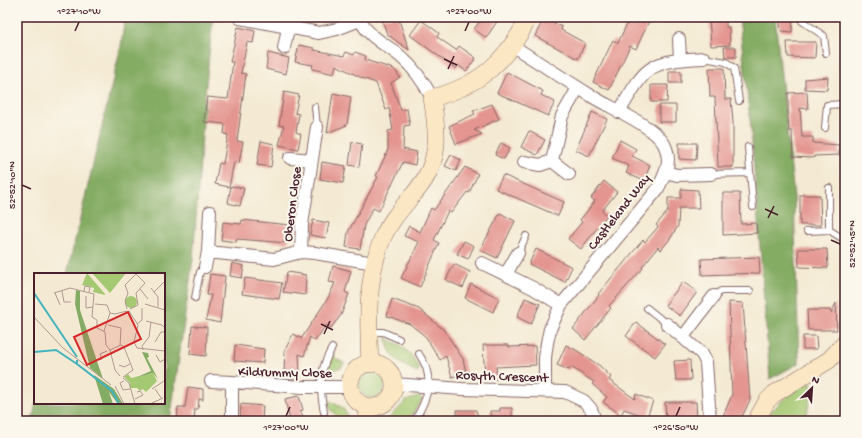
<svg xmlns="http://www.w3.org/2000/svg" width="862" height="438" font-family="'Gochi Hand',sans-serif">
<rect width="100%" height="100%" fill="#fbf7ec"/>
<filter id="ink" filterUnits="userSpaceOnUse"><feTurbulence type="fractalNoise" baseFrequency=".025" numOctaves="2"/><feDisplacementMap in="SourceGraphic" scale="8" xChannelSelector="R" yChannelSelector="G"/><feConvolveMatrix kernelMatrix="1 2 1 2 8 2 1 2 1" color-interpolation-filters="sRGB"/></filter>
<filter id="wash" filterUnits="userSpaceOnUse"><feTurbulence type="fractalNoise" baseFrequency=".012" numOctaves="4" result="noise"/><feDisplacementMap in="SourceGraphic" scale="16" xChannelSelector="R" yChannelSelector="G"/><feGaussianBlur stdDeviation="0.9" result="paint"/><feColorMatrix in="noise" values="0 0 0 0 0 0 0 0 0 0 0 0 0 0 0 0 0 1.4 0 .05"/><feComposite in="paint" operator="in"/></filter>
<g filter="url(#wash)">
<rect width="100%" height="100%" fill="#f4ead3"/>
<path fill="#a5c872" stroke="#78744e" d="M386,338C402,345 412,352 419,369L417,372C397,362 391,359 386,338Z
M333,355L338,360L344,363L342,367L324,373Z
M359 385a13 13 0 1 1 26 0a13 13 0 1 1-26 0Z
M806,383L812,384L806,421H764C776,405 789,393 806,383Z
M420,396L422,400L407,421H386L406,401Z
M326,399L343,408L351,421C337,421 331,411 326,399Z"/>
<path fill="#84ac64" stroke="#676648" d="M125,17H213L205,94L193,259L170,421H32L36,403H164V274H67L121,46Z
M739,17H775L794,197L799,363L770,379L751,129Z"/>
<g id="blocks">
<path fill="#e49590" d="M381,17H398L409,50L387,34Z
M483,17H500L486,38L474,29Z
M630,17H651L636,49L630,46L609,90L593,82L613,40L618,43Z
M709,17H726V27H729L730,45L711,46Z
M544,18L562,27L561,30L585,43L578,59L535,36Z
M779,18H793L792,32L781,31Z
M421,20L439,33L437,37L456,50L459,46L476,58L466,71L458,65L456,69L410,35Z
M238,27L255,31L253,43L247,42L241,73L246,74L237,141L243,142L239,163L234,162L229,187L215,184L219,163L223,164L228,135L224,134L225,124L204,122L207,97L228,99L233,62H230Z
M787,42H816L815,58L788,57Z
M299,45L314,48V50L344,56L346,52L354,55L355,52L366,56L365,60L394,69L400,77L391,83L401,110L407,109L410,125L404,126L403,149L417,152L415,165L403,162L379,211L373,208L364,225L360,249L346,247L348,232L378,177L376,176L388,150V131L393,130L389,108L386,110L376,83L362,78L336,65L334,74L312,69L313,65L295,62Z
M724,47H736V57H725Z
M268,53L289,58L286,74L266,69Z
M709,68H724L725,99H731L733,122V167H718L715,97H710Z
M669,71H681V83H669Z
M507,72L543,91L541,95L555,102L548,116L497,93Z
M828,77L827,90L805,89V79Z
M651,85H668L667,102H651Z
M284,92L299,95L295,113L299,114L296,132L301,134L298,149L279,145L284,126L279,125Z
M807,92L808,109L800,108L802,137H813V143L839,145V155L814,156V158L793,157L792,131H789L788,119V93Z
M333,93L351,97L347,125L327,133Z
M492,104L499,119L474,130L482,134L456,144L449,126L475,114L473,111Z
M659,105H676V122H659Z
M592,112L607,119L589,156L576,150Z
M529,131L545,140L537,155L521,147Z
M620,140L636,149L632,156L650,165L644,181L626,173L629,166L612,158Z
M261,141L274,144L271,167L257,165Z
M352,142L362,144L359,167L349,165Z
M501,143L510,148L504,159L495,155Z
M679,143H697L696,160L679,159Z
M451,155L461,160L456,171L445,166Z
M322,162L346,166L343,183L320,179Z
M465,167L478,174L469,193L467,192L451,213L448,211L434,240L439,243L420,287L401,278L419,242L404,236L409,226L420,232L431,208L434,210Z
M503,175L564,202L558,216L496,189Z
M604,181L617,192L602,211L607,215L581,249L568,239L582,222L580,220L595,201L591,198Z
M231,186L244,188L240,206L228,203Z
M681,189L698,190L699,208H679L678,226L670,239L661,250L658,247L642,267L643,268L609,306L611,308L585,340L573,329L599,295L598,294L643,240L645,242L658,227L656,225L668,211V198H681Z
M723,193H740L741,224L756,223L757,233L723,235Z
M800,195H820L821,225H800Z
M500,213L515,221L497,258L480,250Z
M242,220L290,225L288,243L237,239L236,242L221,240L223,222L241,224Z
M313,220L329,223L326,238L310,235Z
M464,241L474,246L468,259L457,254Z
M536,249L572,267L565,282L529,264Z
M798,249H827L828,268L799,267Z
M759,257L760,273L702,275L701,259Z
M232,263L244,266L242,278L230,276Z
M454,264L470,272L463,288L446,280Z
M333,266L351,271L345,292L349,294L341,315L331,328L326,325L315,341L310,337L304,356L299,354L300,374L284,372L285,350L293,334L301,338V339L328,298L335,283L329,282Z
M287,272L306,275L305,295L283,292Z
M210,274L225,276L220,323L206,320L211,295H207Z
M245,278L282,283L279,299L242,294Z
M683,282L697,292L680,316L665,305Z
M471,284L499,298L493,312L465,298Z
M525,298L540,304L531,324L517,317Z
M392,299L419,309L444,330L463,359L466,373L452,377L446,356L440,360L426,337L410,324L387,316Z
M729,302L743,303L750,400L740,421H721L732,395Z
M836,303L837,330H808L807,310H830L831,313Z
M636,322L665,344L655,357L626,336Z
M192,326L207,327L206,356L190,354Z
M803,336H816L817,349H803Z
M235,345L264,349L263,363L234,361Z
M483,345H508L509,347L535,346L536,365L496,367L497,379H485Z
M566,345L576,350L600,366L611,377L609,380L635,399L636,394L653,401L647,417L624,409L621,415L603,402L607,397L592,384L594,382L571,367L569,370L557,365Z
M690,360L691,380H676L674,361Z
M188,387L203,389V400L199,399L198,409H195L194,421H177L178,407H185Z
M299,396L303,410L300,411L306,421H290L285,399Z
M665,402H696L697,421H666Z
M241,404L263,406L262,421H240Z
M500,408H512V421H491L490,411H500Z
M457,410H476L479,421H457Z"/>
</g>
</g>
<g filter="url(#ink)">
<use href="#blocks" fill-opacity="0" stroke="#866666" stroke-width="1"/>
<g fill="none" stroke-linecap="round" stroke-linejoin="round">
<defs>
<path id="lane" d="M803,17L802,21L824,36L826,53
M704,58L726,62L734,68L739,101
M315,107L317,127
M825,128L827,105L845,104
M748,147L753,207
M711,174L749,173
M829,188V230
M807,231L829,230L845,240
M518,253L526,236
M714,296L721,291H750
M195,298L200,272L205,267
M647,308L667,324
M370,332H383L399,339
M324,412C319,387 319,370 332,348
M414,421C423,407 432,388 427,371C426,365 422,359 419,354"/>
<path id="street" d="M360,17C364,35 387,45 400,56C414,68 424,82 432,98
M240,18L319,33L337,29L360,20
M679,39L680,59
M513,46C539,63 566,80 593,97C611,108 654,126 664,144C673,161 665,175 657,190L561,305L550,329L547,343L545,358V391
M284,48L288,28
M619,112C647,65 648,61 704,58
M290,158L312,160
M552,161L569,174
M524,162L540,165L552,161L562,116L578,88
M666,172L677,175L711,174
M208,252L274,259L301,252L315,253L374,263
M301,252L302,224L317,127
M482,263L533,288L561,305
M205,267L208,252L210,212
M506,274L518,253
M667,324L702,354L706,362L710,421
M683,337L714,296
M211,381L232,382
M394,384L462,389L565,392L584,401L591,409L595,421
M232,421V382L303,387H350"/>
<path id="secondary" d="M350 385a22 22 0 1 1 44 0a22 22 0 1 1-44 0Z
M370,364C368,323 366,276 383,237C391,219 404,206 417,190C441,161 438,133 432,98C479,86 507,61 529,17
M366,421L370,407
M756,421L767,401L774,394L829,360L845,343"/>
</defs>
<use href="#lane" stroke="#866666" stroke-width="8"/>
<use href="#street" stroke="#866666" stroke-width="14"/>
<use href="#secondary" stroke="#866666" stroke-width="18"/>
<use href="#lane" stroke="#fff" stroke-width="6"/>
<use href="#street" stroke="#fff" stroke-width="12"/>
<use href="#secondary" stroke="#fbe7c3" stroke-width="17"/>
</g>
</g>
<path fill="none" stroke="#4a1f2b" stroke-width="1.5" d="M75,31L79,22M465,31L469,22M444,59L457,65M448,69L454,56M22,185L31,189M765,209L778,215M768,218L774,206M831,240L840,244M321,324L333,330M324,334L330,321M286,416L290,407M676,416L680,407"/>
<g text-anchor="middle" stroke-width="4" stroke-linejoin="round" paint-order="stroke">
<g font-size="14" fill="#4a1f2b" stroke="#fbf7ec">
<text transform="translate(291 204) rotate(-83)" y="5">Oberon Close</text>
<text transform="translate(618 211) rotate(-52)" y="5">Castleland Way</text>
<text transform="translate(285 371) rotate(1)" y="5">Kildrummy Close</text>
<text transform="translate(502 375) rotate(2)" y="5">Rosyth Crescent</text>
</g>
</g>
<g transform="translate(34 273)">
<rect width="131" height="131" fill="#f4ead3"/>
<path d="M53,0L71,21V22L59,19L60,15L48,12ZM58,0H92L76,20ZM91 29a6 6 0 1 1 12 0a6 6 0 1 1-12 0ZM119,100L123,108L112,119L109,116L106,118L103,115H96V110L90,104L94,101L97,105Z" fill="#a5c872"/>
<path d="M42,17L46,18V37L69,106L56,95L41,31ZM108,79L114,80L115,84L113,85L124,106L119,100L103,104L117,98ZM60,102L80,116L89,131H84L75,119L79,131H69Z" fill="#84ac64"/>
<path fill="none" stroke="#44b3be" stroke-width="2" d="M0,20L43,84M0,79L22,77L43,91M43,87V91L78,118L85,131"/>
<path fill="none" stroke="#b09990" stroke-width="1" d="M117,15L124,24V34M106,16L114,26M28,18L30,29H37M50,18L51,13L56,14L55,19M120,19L131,8M20,20L36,15L60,21L58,44L63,47V55L71,59L72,72L76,77L81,97L86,103M21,20L26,32M52,23V35L59,34M61,31L73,32L76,40M111,31L131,37M93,36L91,28L94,20L91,12L102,1L111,10L102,20L104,32L96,36M95,38L104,52L100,69L103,75L131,78M76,40L81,41L93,38M0,44L29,75L77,112M112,48L128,52L131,55M103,51L108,47V35M74,52L87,55L86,73M70,58L76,40M121,69L127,59H131M76,77L87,72L90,74L99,97L89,104M109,77L108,73L115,64L117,49M122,82L126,89L131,86M65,87L68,86L66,81L73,78M85,92L90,94L96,91M89,105L95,110L101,131M90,108L86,110L89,117L96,116M81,113L90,131M118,116L130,108M121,116L128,126M101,126L109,122L106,118L103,119M116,131L129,125"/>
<path fill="#d62828" fill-opacity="0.15" stroke="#d62828" stroke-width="2" d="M94,39L107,66L53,92L40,64Z"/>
<rect width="131" height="131" fill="none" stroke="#4a1f2b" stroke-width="2"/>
</g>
<rect width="862" height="438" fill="none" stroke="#fbf7ec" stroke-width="44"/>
<g transform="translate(812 388) rotate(25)" stroke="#fbf7ec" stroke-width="3" paint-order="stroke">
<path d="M0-3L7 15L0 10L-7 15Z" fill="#4a1f2b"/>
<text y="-6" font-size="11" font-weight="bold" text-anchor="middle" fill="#4a1f2b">N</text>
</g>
<rect x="22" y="22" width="818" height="394" fill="none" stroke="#4a1f2b" stroke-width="1.5"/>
<g font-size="10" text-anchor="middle" fill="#4a1f2b">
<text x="79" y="14">1°27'10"W</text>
<text x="469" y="14">1°27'00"W</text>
<text transform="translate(11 185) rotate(-90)" y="4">52°52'10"N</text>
<text transform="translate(851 244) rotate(-90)" y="4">52°52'15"N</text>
<text x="286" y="430">1°27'00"W</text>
<text x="676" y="430">1°26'50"W</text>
</g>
</svg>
